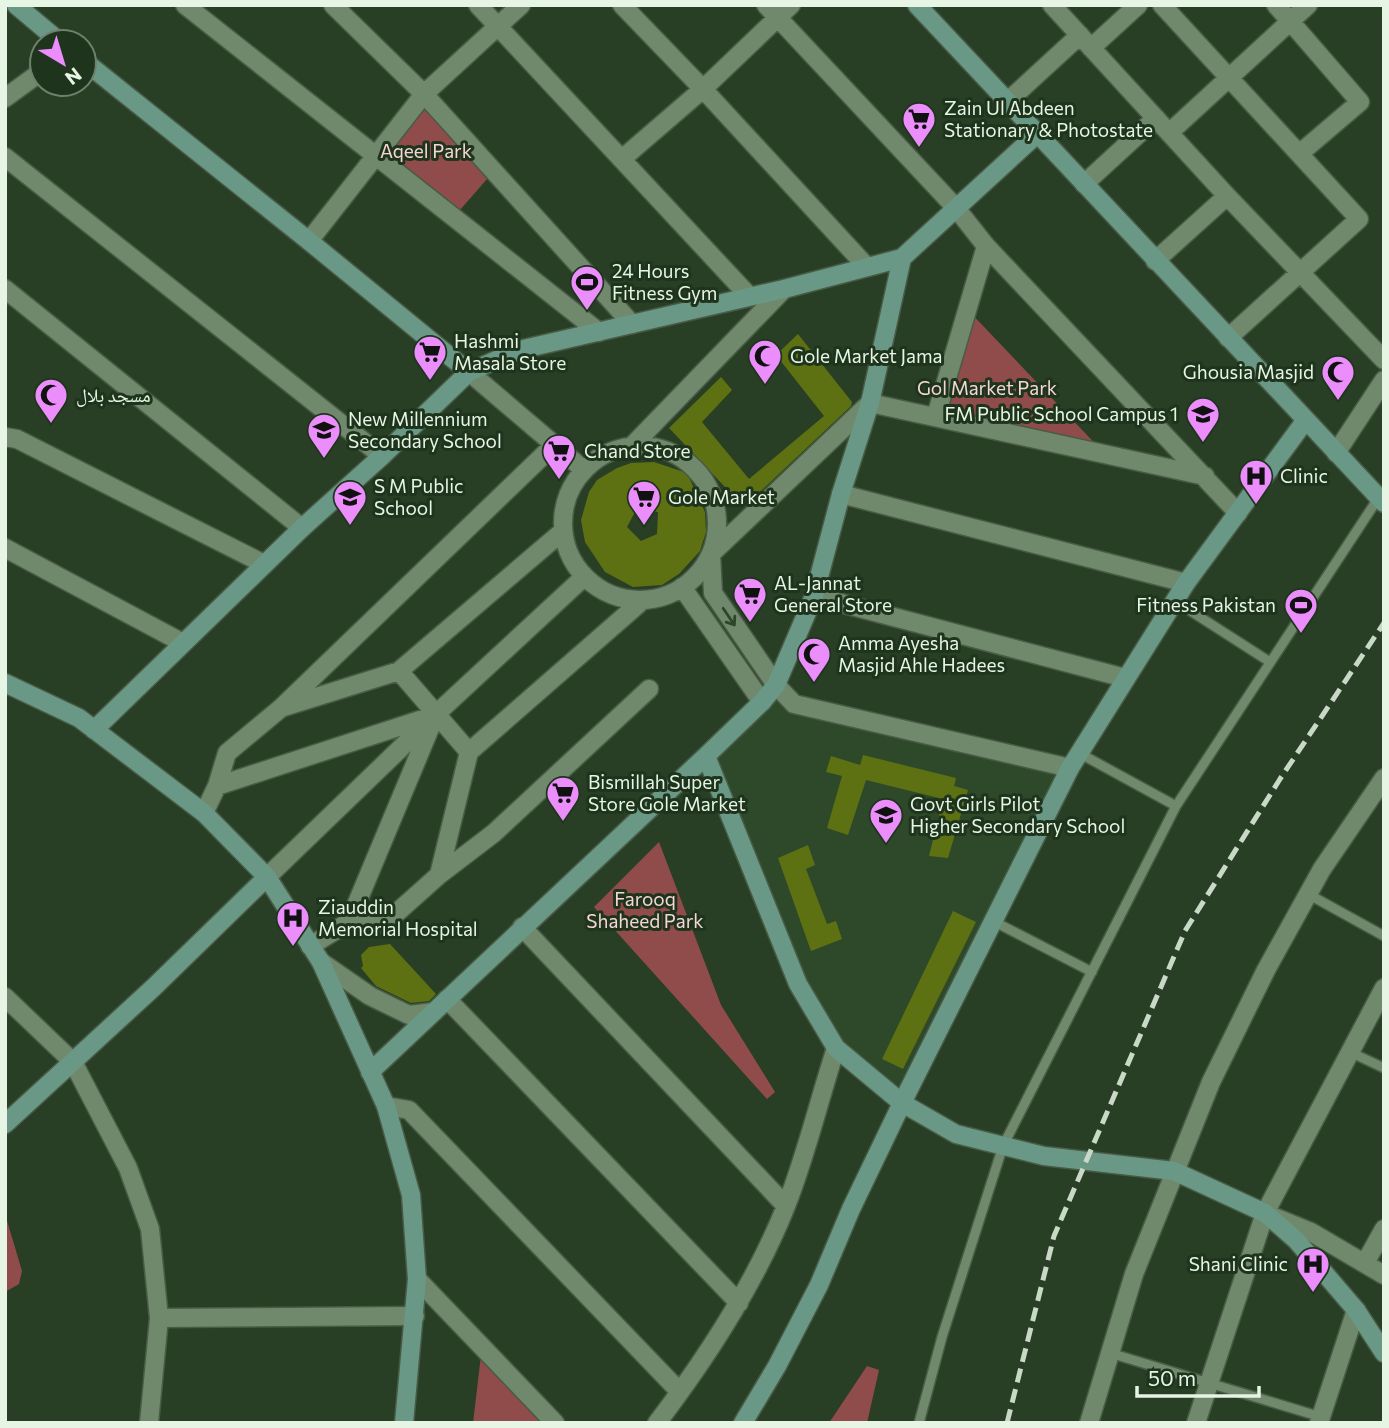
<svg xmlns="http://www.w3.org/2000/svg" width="1389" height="1428" font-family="Commissioner,'Noto Naskh Arabic',sans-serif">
<rect width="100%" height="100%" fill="#283f25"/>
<path fill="#2d492a" d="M776,685L794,704L1070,768L902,1103L836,1048L706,756Z"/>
<path fill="#904c4b" d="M424,94L494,171L453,218L376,158Z
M967,309L1105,454L936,417Z
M659,842L721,1005L775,1092L767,1099L594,907Z
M5,1214L22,1271L19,1284L5,1292Z
M482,1347L555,1423H473Z
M867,1366L879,1370L867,1423H829Z"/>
<path fill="#5d7112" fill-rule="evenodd" d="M798,334L852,402L851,406L744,507L669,428L721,377L732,390L702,422L749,479L824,416L776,355Z
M654,462L687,473L705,512L706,532L700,551L679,574L662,585L633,587L605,572L585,542L581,520L589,492L597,480L617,468L631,463ZM636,510L658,512L657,534L641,541L627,527Z
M863,755L956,778L954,786L968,790L948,858L929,856L943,799L866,780L848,835L827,828L842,776L826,772L831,756L860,765Z
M808,845L815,865L806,869L827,924L836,921L842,939L811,951L778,858Z
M953,911L976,922L903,1069L882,1059Z
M390,944L436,994L429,1001L411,1003L376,986L361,968L363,966L361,955L369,947Z"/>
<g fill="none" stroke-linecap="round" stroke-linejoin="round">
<defs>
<path id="lane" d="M1175,601L1270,662
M1079,753L1176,806
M1308,894L1384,936
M993,921L1092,972
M1350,1052L1384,1068
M1110,1353L1321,1417
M919,1423L942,1337L1003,1146L1176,806L1379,497"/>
<path id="street" d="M185,5L599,332
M333,5L424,94L632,324
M478,5L749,296
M622,5L703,89L867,267
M766,5L956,208L986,246L1238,513
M1052,5L1227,196L1384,360
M1162,5L1359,219L1228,338
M1276,5L1360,102L1299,154
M1091,48L1138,5
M5,98L42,71
M1007,102L1080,35
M1169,133L1308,5
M5,157L382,456
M623,158L703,89L791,5
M1084,184L1156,118
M309,241L424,94L521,5
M1155,261L1227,196
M5,289L302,528
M469,372L584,470
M936,416L986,246
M5,437L17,439L264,564
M632,446L784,289
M563 523a77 77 0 1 1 154 0a77 77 0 1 1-154 0Z
M1336,453L1384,380
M841,494L1186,583
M5,548L183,643
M682,587L762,702
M814,596L1125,678
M399,671L469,752
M284,707L399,671L563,531
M1070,768L794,704L776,685L713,593L711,554L870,403L1205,476
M217,786L429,717
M204,813L217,786L227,753L281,708L555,444
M439,875L469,752L643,600
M267,877L435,715L584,577
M349,922L433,721
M522,927L786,1206
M310,946L349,922L383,925L439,875L494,833L649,689
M321,962L370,996L409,1015L433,1012
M5,997L73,1062L128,1168L150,1229L159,1318L149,1423
M447,999L739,1303
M386,1106L409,1110L680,1392
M1272,1216L1311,1232L1384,1275
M1365,1263L1384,1229
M417,1279L555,1423
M159,1318L415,1316
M657,1423C708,1356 755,1284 786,1206C806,1156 819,1100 836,1048
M1089,1423L1134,1274L1211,1082L1266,970L1322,869L1384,778
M1196,1423L1265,1213L1384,988
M1319,1423L1356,1310"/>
<path id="secondary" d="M16,5L60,42
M917,5L1384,503
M84,61L309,241L469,372
M5,683L79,718L204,813L267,877L321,962L386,1106L411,1195L417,1279L404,1423
M94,730L302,528L382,456L469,372L519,350L784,289L902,258L1037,134
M706,756L798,984L836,1048L902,1103L956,1134L1044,1156L1174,1171L1265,1213L1296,1240L1356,1310L1384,1353
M370,1072L706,756L762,702L776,685L814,596L841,494L870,403L902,258
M5,1124L153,988L267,877
M743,1423L777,1366L819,1285L851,1209L902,1103L1070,768L1186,583L1305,421"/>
</defs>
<use href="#lane" stroke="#485b45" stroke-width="12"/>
<use href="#street" stroke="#485b45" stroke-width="21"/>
<use href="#secondary" stroke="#485b45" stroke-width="21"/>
<use href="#lane" stroke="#70896c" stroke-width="9"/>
<use href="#street" stroke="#70896c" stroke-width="18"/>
<use href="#secondary" stroke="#6a9886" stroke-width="18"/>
<path stroke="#c9d8c7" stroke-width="5" stroke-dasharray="14 7" stroke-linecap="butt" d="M1007,1423L1054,1236L1185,931L1280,779L1384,623"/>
</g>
<defs><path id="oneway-shaft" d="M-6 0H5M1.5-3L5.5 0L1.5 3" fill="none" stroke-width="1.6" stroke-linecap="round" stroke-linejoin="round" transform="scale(1.75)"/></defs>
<use stroke="#2e452c" href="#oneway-shaft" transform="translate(729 617) rotate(56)"/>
<defs>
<symbol id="supermarket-pin" viewBox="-11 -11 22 30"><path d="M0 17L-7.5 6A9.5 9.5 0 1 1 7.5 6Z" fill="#eb8dfb" stroke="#1e341c"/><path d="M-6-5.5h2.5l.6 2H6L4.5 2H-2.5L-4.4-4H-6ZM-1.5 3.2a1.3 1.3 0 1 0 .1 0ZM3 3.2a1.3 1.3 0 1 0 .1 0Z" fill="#111"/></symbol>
<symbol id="stadium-pin" viewBox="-11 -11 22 30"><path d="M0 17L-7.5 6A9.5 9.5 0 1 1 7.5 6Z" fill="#eb8dfb" stroke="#1e341c"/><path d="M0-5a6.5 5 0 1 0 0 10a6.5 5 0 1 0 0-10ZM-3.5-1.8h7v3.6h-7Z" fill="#111"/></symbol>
<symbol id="mosque-pin" viewBox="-11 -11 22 30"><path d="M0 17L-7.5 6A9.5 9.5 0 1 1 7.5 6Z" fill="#eb8dfb" stroke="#1e341c"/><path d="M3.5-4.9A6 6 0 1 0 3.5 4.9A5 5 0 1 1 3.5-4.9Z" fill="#111"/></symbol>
<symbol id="school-pin" viewBox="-11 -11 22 30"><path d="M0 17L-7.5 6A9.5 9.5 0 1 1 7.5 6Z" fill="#eb8dfb" stroke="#1e341c"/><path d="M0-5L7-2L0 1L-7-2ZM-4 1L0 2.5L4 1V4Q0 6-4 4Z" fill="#111"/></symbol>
<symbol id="hospital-pin" viewBox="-11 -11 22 30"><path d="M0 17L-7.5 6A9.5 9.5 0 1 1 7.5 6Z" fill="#eb8dfb" stroke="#1e341c"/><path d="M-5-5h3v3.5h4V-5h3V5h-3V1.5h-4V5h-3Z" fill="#111"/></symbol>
</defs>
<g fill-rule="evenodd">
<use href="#supermarket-pin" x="900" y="100" width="38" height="52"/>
<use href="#stadium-pin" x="568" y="263" width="38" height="52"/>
<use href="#supermarket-pin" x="411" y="333" width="38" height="52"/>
<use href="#mosque-pin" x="746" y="337" width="38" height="52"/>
<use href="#mosque-pin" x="1319" y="353" width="38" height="52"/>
<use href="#mosque-pin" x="32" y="376" width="38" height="52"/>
<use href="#school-pin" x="1184" y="395" width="38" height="52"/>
<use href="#school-pin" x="305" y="411" width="38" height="52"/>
<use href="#supermarket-pin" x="540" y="432" width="38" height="52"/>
<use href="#hospital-pin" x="1237" y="457" width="38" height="52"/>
<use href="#school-pin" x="331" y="478" width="38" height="52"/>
<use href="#supermarket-pin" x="625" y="478" width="38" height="52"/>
<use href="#supermarket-pin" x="731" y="575" width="38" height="52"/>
<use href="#stadium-pin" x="1282" y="586" width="38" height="52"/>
<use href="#mosque-pin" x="795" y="635" width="38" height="52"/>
<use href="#supermarket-pin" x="544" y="774" width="38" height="52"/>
<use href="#school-pin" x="867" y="796" width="38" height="52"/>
<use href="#hospital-pin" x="274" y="899" width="38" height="52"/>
<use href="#hospital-pin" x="1294" y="1245" width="38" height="52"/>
</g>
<g text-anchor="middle" stroke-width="6" stroke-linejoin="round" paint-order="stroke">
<g font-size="19" fill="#e7f5e5" stroke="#1e341c" text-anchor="start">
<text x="944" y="115">Zain Ul Abdeen<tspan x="944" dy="22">Stationary &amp; Photostate</tspan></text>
<text x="612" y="278">24 Hours<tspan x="612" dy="22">Fitness Gym</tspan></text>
<text x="454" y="348">Hashmi<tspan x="454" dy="22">Masala Store</tspan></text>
<text x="790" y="363">Gole Market Jama</text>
<text x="1314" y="379" text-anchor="end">Ghousia Masjid</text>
<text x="76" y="402">مسجد بلال</text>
<text x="1178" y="421" text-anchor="end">FM Public School Campus 1</text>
<text x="348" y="426">New Millennium<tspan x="348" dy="22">Secondary School</tspan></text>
<text x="584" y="458">Chand Store</text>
<text x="1280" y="483">Clinic</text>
<text x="374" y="493">S M Public<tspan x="374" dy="22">School</tspan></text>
<text x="668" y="504">Gole Market</text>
<text x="774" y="590">AL-Jannat<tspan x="774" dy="22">General Store</tspan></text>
<text x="1276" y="612" text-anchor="end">Fitness Pakistan</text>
<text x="838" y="650">Amma Ayesha<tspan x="838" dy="22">Masjid Ahle Hadees</tspan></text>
<text x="588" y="789">Bismillah Super<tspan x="588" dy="22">Store Gole Market</tspan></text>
<text x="910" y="811">Govt Girls Pilot<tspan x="910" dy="22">Higher Secondary School</tspan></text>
<text x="318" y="914">Ziauddin<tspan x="318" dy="22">Memorial Hospital</tspan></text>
<text x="1288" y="1271" text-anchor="end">Shani Clinic</text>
</g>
<g font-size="19" fill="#f5d6d4" stroke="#1e341c">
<text x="426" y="158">Aqeel Park</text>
<text x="987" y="395">Gol Market Park</text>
<text x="645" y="906">Farooq<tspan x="645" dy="22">Shaheed Park</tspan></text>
</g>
</g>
<rect width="1389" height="1428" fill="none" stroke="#e7f5e5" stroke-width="14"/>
<g transform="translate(63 63) rotate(142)"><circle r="33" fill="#1e341c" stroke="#6e816c" stroke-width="2"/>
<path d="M0-5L12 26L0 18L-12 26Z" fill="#eb8dfb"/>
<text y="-10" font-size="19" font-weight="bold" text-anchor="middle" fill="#e7f5e5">N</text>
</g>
<path d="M1137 1386v10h122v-10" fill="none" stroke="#e7f5e5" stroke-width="3.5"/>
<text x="1148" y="1386" font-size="21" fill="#e7f5e5" stroke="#1e341c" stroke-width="5" paint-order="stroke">50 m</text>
</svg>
